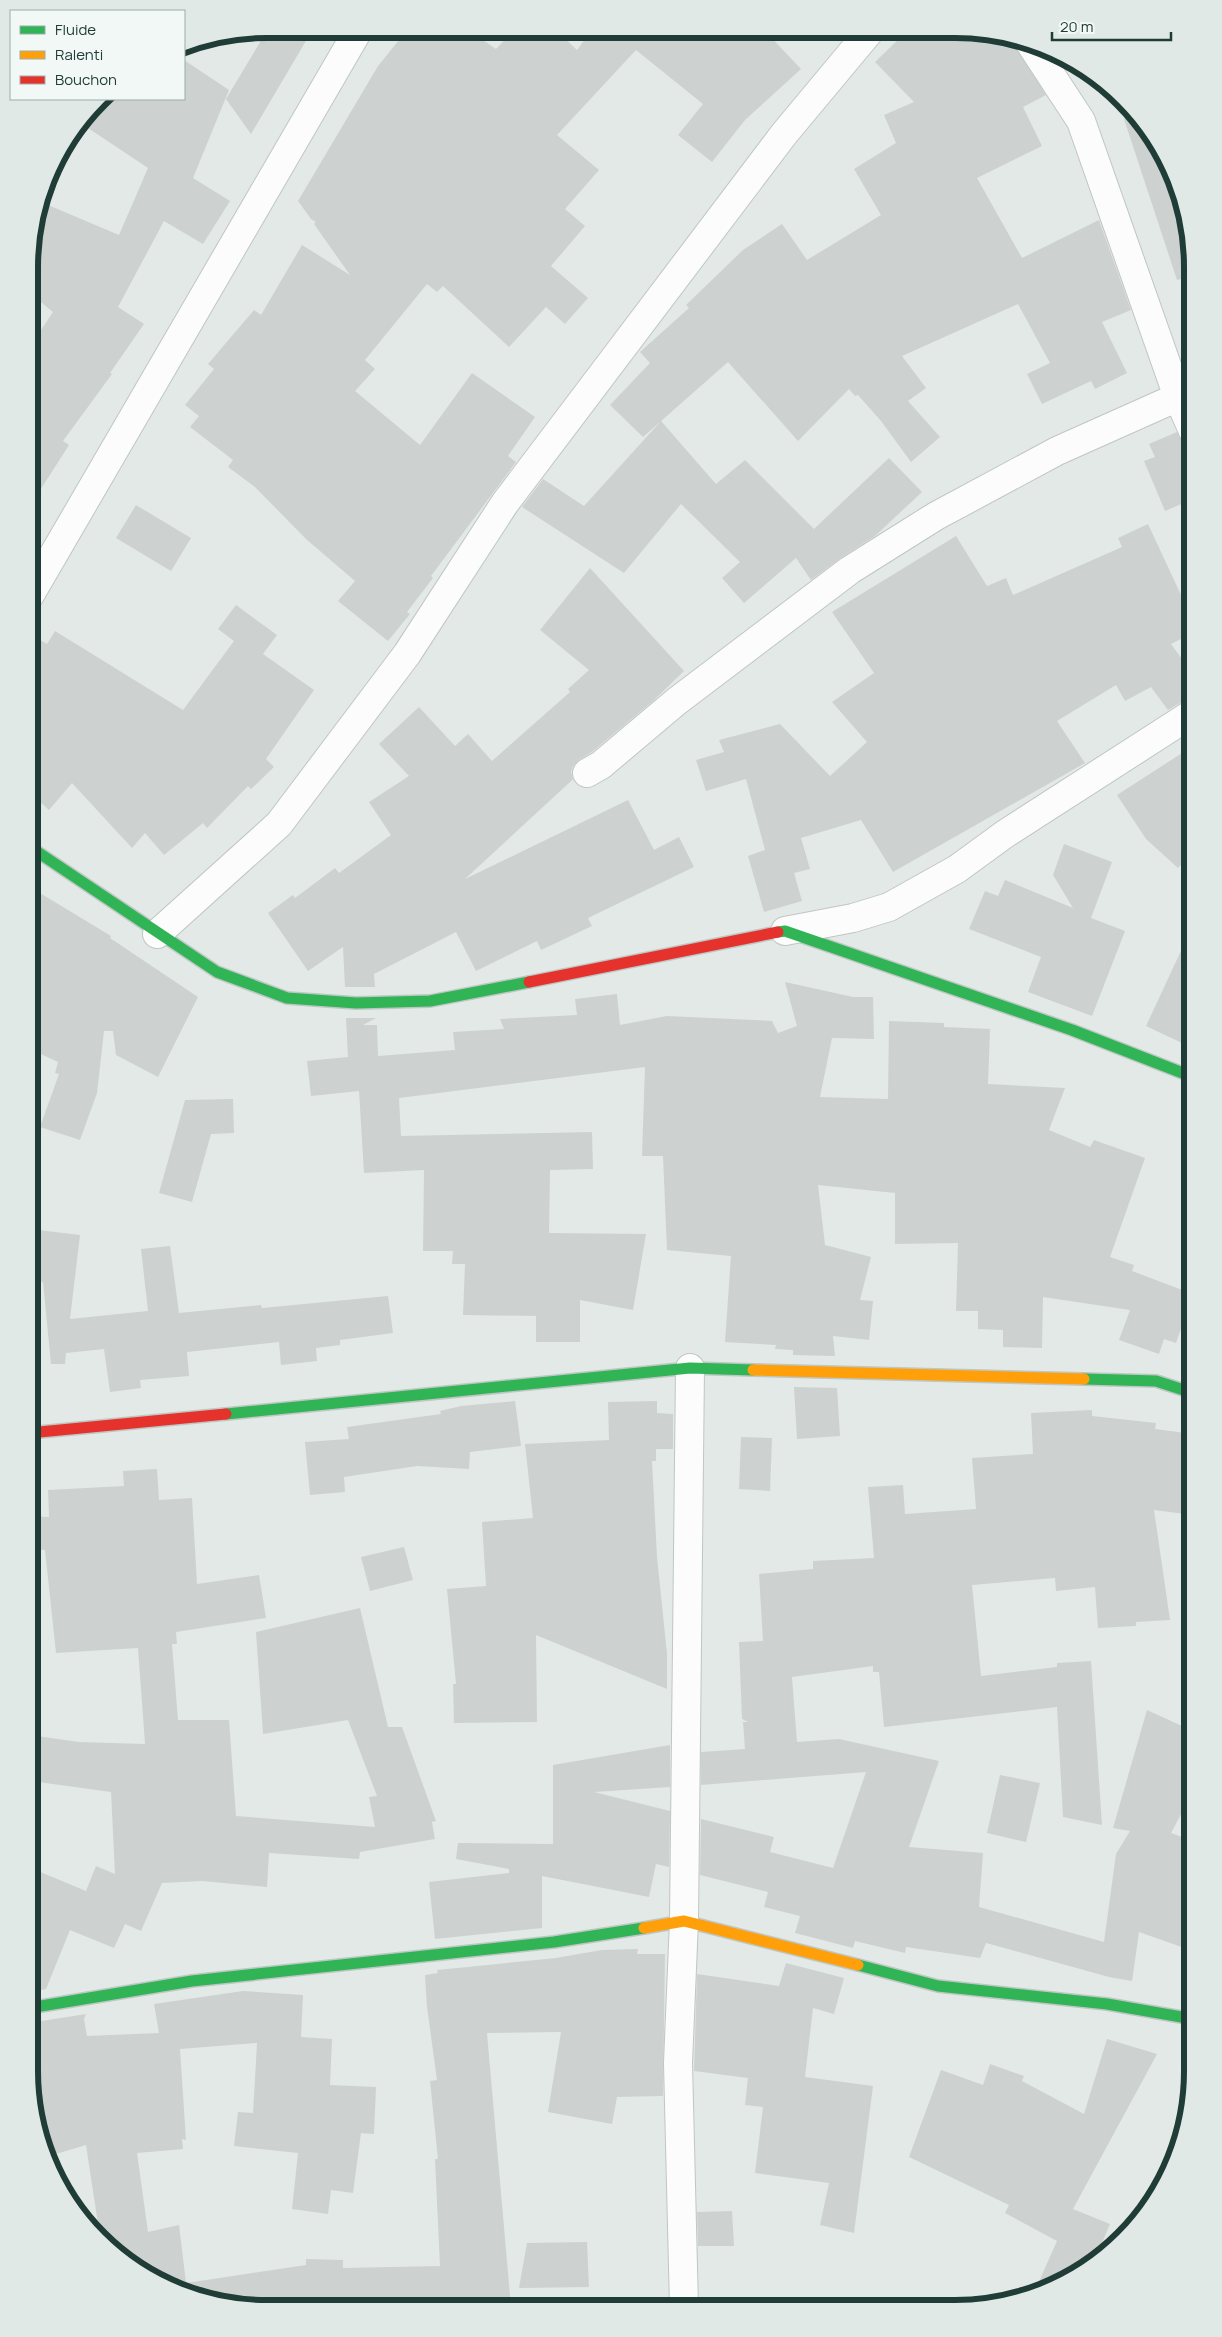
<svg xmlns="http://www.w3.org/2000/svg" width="1222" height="2337" font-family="Manrope,sans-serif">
<rect width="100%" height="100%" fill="#e3e9e6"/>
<path fill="#cdd2d0" d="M268,29H313L251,134L226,99Z
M407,30H468L496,49L514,30L557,31L577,50L591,31L766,32L801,69L745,120L712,162L678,135L703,104L636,50L557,135L599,170L565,209L585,226L551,266L588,298L565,324L546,307L509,347L443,286L437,292L427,284L365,360L375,369L355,391L420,445L472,373L535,417L508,456L516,462L431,576L433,578L407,612L410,614L388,641L338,601L355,581L306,539L255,487L228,467L233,460L190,427L199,416L185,405L214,369L208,364L254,310L261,315L302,245L350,275L314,224L316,222L311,219L298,201L378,66Z
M905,33H1001L1007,35L1015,45L1046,95L1023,107L1042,146L977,178L1022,258L1099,220L1131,310L1102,322L1127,373L1095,389L1091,381L1042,404L1027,374L1050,363L1018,304L902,356L926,388L908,401L940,437L911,462L881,421L858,395L855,396L849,389L798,441L728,362L643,437L610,405L650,363L640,352L689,308L686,305L743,250L782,224L807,260L881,215L854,169L896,143L884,115L914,102L875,62Z
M184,60L229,90L193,178L230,201L203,244L164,221L118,307L144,324L110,373L112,374L63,441L69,445L30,506L31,345L53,312L31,294V236L41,202L119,235L148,168L82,124L101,99H184Z
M1135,114L1153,135L1181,191L1193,276L1177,280L1124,119Z
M661,421L716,484L745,460L814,529L889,458L922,492L875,536L842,557L811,580L796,558L744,603L722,578L740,562L681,504L624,573L522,507L543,479L584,506Z
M1177,432L1183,443L1193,446V499L1165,511L1144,461L1155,457L1149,444Z
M136,505L191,538L171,571L116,538Z
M1148,524L1181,595L1193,589V633L1171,644L1193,674V698L1185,700L1168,710L1151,687L1125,701L1116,685L1057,721L1085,763L893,872L861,820L801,838L810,869L794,873L802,901L764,912L748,856L765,850L746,779L706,791L696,760L724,752L719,740L780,724L830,776L867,742L832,702L874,673L832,612L956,536L987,586L1006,578L1013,595L1122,547L1118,538Z
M590,568L684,671L653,701L592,752L579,760L573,766L571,772L573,779L570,782L465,879L628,800L654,850L679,837L694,867L588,918L592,926L541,950L537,941L476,971L456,932L374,974L375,987H345L343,947L308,971L268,913L293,895L295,898L335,868L339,873L391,835L369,802L409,776L379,744L419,707L455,746L468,734L492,761L570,692L568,689L589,670L540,630Z
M236,605L277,635L263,654L314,690L266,759L274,767L251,789L248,786L207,828L203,823L164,855L145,833L132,848L72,783L49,810L30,793V634L47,644L55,631L183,710L234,641L218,629Z
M1193,746V852L1178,868L1146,839L1117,795Z
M1064,844L1112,862L1091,918L1125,931L1092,1016L1028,992L1041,957L969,929L985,891L998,896L1005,880L1073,908L1053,875Z
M30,887L111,936L110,938L198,997L158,1077L116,1055L113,1031H104L97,1093L80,1140L40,1127L59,1074L55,1073L58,1062L30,1049Z
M1193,925V1025L1184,1044L1146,1026Z
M785,982L853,997H873L874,1039L832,1038L820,1097L888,1099L889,1021L944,1023V1027L990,1029L988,1084L1065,1088L1049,1130L1090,1147L1094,1140L1145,1158L1110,1257L1134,1265L1132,1271L1193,1294L1176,1343L1164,1339L1159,1354L1119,1340L1130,1310L1043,1297L1042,1348L1003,1347V1330L978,1329V1311H956L958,1243L895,1244V1193L818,1185L825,1245L871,1257L860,1300L873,1301L869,1340L833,1336L835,1356L793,1355V1350L775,1349L776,1345L725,1342L731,1256L667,1250L663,1156H642L645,1067L399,1098L401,1136L592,1132L593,1169L550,1170L549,1233L646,1234L633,1310L580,1300V1342H536V1316L463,1315L465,1264H452L453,1251H423L424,1170L364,1173L359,1091L311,1096L307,1061L348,1057L346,1018H376L363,1025H377L378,1056L455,1050L453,1032L504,1029L500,1019L577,1015L575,999L617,994L620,1025L667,1016L772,1021L778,1033L797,1026Z
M233,1099L234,1133L211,1134L192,1202L159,1193L185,1100Z
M30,1229L80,1235L70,1319L148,1311L141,1249L170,1246L179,1313L261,1305L262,1308L388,1296L393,1333L340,1340V1345L316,1348L317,1361L281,1365L279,1342L187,1352L189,1376L140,1380L141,1388L110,1392L104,1349L66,1353L65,1364H51L43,1282L30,1280Z
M794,1387L837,1388L840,1436L797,1439Z
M515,1401L521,1446L470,1452L469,1469L417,1466L344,1477L345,1492L310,1495L305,1442L349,1439L347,1427L441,1414L440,1411L461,1406Z
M657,1401V1413L673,1414V1449H656V1461H652L657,1557L667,1654V1689L536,1635L537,1722L454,1723L453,1684H456L447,1589L486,1586L482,1522L533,1518L525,1444L609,1440L608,1402Z
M1092,1410V1416L1156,1423L1155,1429L1193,1434V1515L1154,1510L1170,1620L1136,1622V1626L1098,1628L1095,1587L1056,1591L1055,1578L972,1585L981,1676L1057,1667V1663L1091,1661L1102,1825L1063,1817L1057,1707L884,1727L879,1672H873V1666L792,1677L797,1742L839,1739L939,1761L909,1847L983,1853L979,1907L1104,1942L1116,1854L1130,1831L1113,1828L1147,1710L1193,1731V1792L1171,1833L1193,1841V1951L1139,1932L1132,1981L1109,1977L986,1943L980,1958L906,1947L905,1953L855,1941L853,1948L795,1933L800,1916L764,1907L768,1892L700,1875L701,1819L774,1837L770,1852L833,1868L866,1772L701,1785V1752L745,1749L743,1722H748L742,1719L739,1642L763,1641L759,1574L813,1569V1561L874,1558L868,1487L903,1485L905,1514L976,1509L972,1458L1033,1454L1031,1413Z
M741,1437L772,1438L770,1491L739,1489Z
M157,1469L159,1500L192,1498L197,1584L259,1575L266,1618L176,1632L177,1644H172L178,1720H229L236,1816L375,1827L369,1797L377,1796L348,1720L263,1734L256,1632L360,1608L388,1727H402L436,1821L432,1822L435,1839L360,1852L359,1859L269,1853L267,1887L202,1881L162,1883L141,1931L125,1924L114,1948L70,1930L46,1989L29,1992V1893L38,1871L86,1891L96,1866L115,1874L111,1792L31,1781L37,1736L79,1742L145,1744L138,1648L56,1653L45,1550L29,1549V1516L49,1517L48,1490L124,1486L123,1471Z
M404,1547L413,1580L370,1591L361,1557Z
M670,1745V1787L594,1792L670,1811L669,1867L656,1864L649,1897L542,1876V1928L435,1939L429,1882L509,1873V1869L456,1859L458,1843L553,1844V1765Z
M1000,1775L1040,1783L1026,1842L987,1833Z
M638,1949L637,1954H665L663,2096L617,2097L612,2124L548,2112L561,2032L487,2033L511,2307L236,2306L162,2284L110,2249L100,2237L86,2145L49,2156L34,2100L29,2070V2023L86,2014L84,2019L87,2036L159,2033L154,2004L243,1991L303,1995L301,2037L332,2039L330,2085L376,2087L374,2134L361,2133L353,2193L331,2190L328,2214L292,2209L298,2153L234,2146L238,2112L253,2113L257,2043L180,2049L186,2140L182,2139L183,2149L137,2153L148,2232L179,2225L186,2283L306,2265V2259L343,2260V2268L440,2266L435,2159H438L430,2081L437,2080L427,2007L425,1975L438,1973L437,1970L556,1958L602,1950Z
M786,1963L844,1978L834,2014L813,2008L805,2077L873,2086L854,2233L820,2225L829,2183L755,2173L763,2107L745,2105L748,2078L694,2071L697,1974L779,1986Z
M1107,2039L1157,2054L1073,2209L1110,2224L1094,2262L1088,2268L1033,2295L1057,2241L1005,2213L1009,2205L909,2157L941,2070L983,2085L990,2064L1024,2076L1022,2081L1084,2114Z
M732,2211L734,2246H698L697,2212Z
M587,2242L589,2287L519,2288L527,2243Z"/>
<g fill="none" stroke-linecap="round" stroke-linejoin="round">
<defs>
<path id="street" d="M1030,43L1081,121L1178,397L1193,431
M30,595L359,29
M587,773L601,765L677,701L850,570L936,516L1057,451L1178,397
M785,931L853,918L889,907L957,869L1005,834L1193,713
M157,934L279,824L407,654L505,503L784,134L869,32
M684,2307L678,2063L684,1921L690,1368"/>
<path id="fast" d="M30,847L217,972L287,998L356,1003L430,1001L529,982
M778,932L785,931L1072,1030L1193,1077
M1084,1379L1156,1381L1193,1393
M226,1414L690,1368L753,1370
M858,1965L938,1986L1107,2004L1193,2019
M29,2008L192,1981L554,1942L644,1928"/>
<path id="slow" d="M753,1370L1084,1379
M644,1928L684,1921L858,1965"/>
<path id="jam" d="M529,982L778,932
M29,1433L226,1414"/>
</defs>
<use href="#street" stroke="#c0c6c4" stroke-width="30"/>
<use href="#fast" stroke="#bec7c4" stroke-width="14"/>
<use href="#slow" stroke="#bec7c4" stroke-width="14"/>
<use href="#jam" stroke="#bec7c4" stroke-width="14"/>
<use href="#street" stroke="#fbfcfb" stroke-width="28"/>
<use href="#fast" stroke="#30b455" stroke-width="11"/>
<use href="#slow" stroke="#ff9f0a" stroke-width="11"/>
<use href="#jam" stroke="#e5322d" stroke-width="11"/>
</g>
<path d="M0 0H1222V2337H0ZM267 38H955A229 229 0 0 1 1184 267V2071A229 229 0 0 1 955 2300H267A229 229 0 0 1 38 2071V267A229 229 0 0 1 267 38Z" fill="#e0e9e6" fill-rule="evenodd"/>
<path fill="none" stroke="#203c37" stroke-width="6" d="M267 38H955A229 229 0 0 1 1184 267V2071A229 229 0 0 1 955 2300H267A229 229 0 0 1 38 2071V267A229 229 0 0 1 267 38Z"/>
<rect x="10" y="10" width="175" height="90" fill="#f1f8f5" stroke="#9dada9"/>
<rect x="20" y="26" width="25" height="8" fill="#30b455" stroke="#9dada9"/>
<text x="55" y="35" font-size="15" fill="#203c37">Fluide</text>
<rect x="20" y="51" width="25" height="8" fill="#ff9f0a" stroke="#9dada9"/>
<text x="55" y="60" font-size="15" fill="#203c37">Ralenti</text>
<rect x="20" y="76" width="25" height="8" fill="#e5322d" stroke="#9dada9"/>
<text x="55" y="85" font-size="15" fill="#203c37">Bouchon</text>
<path d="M1052 32v8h119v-8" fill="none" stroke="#203c37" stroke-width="2.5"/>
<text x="1060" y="32" font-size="15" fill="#203c37" stroke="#f1f8f5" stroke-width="4" paint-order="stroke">20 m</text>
</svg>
